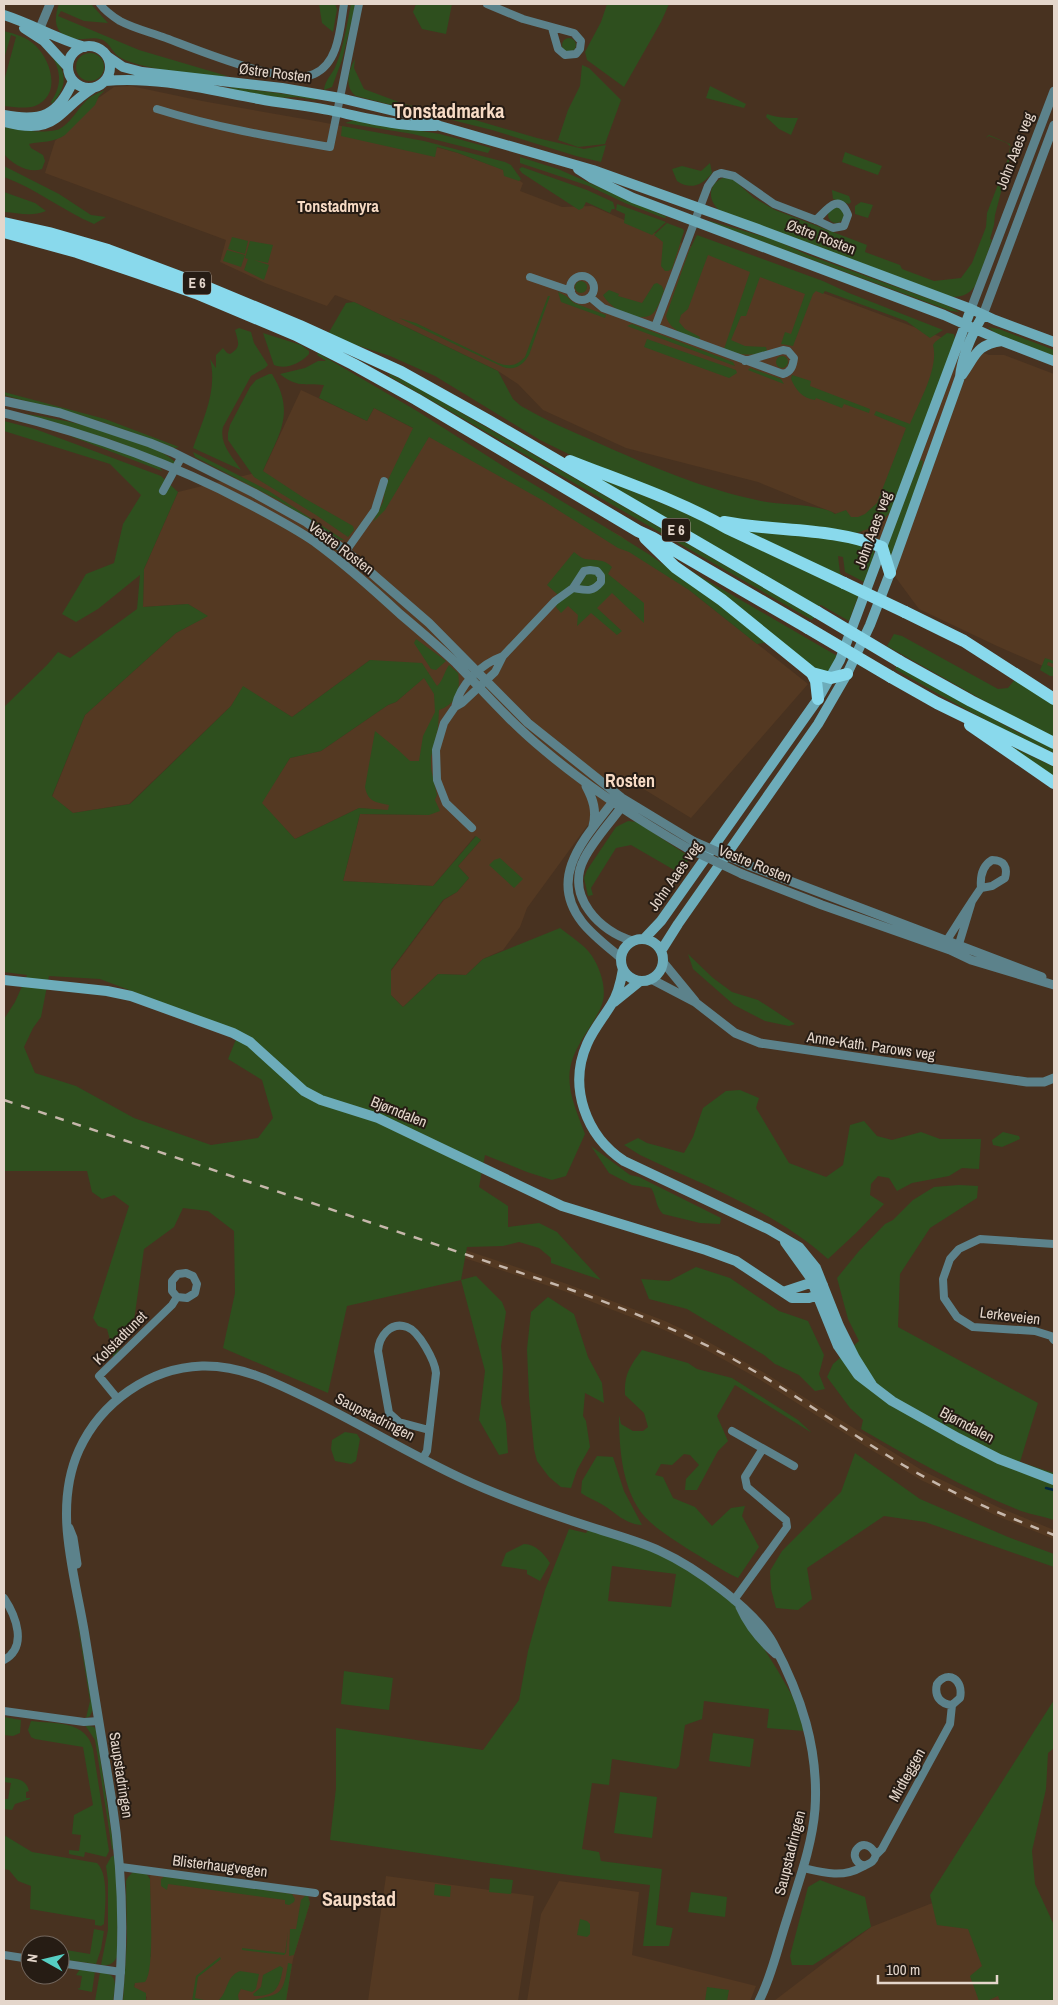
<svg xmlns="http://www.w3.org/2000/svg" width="1058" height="2005" font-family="'Archivo Narrow',sans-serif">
<rect width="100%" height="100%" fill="#483220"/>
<path fill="#543922" d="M131,86L202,101L321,122L407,139L458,153L504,170L523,183L520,191L562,207L592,206L659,235L815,290L989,355H1004L1054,374V671L997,646L919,609L854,521L758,482L626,448L543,410L518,384L498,371L356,303L335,295L327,306L265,283L220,262L226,240L45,173L55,141L97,99L114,87Z
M301,390L367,421L374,408L621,536L808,684L691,818L629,780L587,826L527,908L520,927L503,950L483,959L466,975L438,974L403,1007L391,995V971L444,900L457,892L469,878L458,866L481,840L475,836L433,886L343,881L360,814L429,815L359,808L295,839L261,803L290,758L321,751L388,705L396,702L429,673L370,660L292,717L243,687L231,706L129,804L73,813L52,797L85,715L176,633L207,616L188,604L143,607L144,569L178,492L263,471Z
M4,1096L567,1284L665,1321L703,1339L763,1372L925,1472L1000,1508L1054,1530V1539L997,1516L921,1480L865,1446L759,1379L699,1346L662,1329L564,1291L4,1105Z
M150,1874L308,1896L310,1903L293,1959L286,2001H146L147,1997L134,1988L135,1983L151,1956Z
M386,1876L534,1896L518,2001H368Z
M559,1881L639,1892L632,1955L756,1986L750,2001H527L541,1914Z
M953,1895L1002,2001H774L871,1927Z"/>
<path fill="#2e4f1e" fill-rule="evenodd" d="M59,4H91L108,23L84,21L61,11L58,16L139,50L227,76C204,77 141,69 121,58C113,54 111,45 103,40C94,36 85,40 77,39C54,37 53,20 59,4Z
M319,4H335L337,9L333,32L322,23Z
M351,4H356L342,60L332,87L324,90C325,79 333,74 336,65C344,46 347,24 351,4Z
M416,4H452L446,34L422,29L413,12Z
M607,4H669L661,22L624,87L587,60L585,52L601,22Z
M4,31C15,34 27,37 36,46C51,61 62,95 35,106C26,109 13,107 4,106V81L16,37L11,35L4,59Z
M562 45a7 7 0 1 1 14 0a7 7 0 1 1-14 0Z
M49,51C66,70 70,83 52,104L51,102C63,83 61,70 49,51Z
M76 67a14 14 0 1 1 28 0a14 14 0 1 1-28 0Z
M355,59L354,68L364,89L404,104L465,117L537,138L584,149L606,145L601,162L576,156L492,130L356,96C344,87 348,71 355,59Z
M582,65L589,68L621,100L605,144L578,147L558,140L568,110L580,86Z
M710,86L746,104L744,108L706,98Z
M231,87L316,98V100L296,97L278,98L230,89Z
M105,90L99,96L95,105L65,135C54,143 41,141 29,144L31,148L43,155L45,161L42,169C29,174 12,164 4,154V127C17,130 50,135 61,128C71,122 77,110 85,102C90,96 98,93 105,90Z
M767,114C777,118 788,118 798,118L791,135L779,129L766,117Z
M354,120L440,134L491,148L488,153L413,134L345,123Z
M342,126L424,141L505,162L511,165L521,179L519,181L504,176L503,170L458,153L437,147L435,157L341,136Z
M989,135L1010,144L1011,154L995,215L994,225L990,239L992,240L977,283C971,293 964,297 952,297L719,210C706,199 709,181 726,177L734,180L754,198L775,210L867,245L865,252L900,265L902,269L934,281L961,278L972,263L986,227L987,213L1009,156L1010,146L1007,143L989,136L985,138L982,143L985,138Z
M845,152L882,166L878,175L842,162Z
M520,157L558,169L667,217L664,218L625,203L589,186L520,163Z
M710,163L712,173C702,186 690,190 677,181L672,169L682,166L701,171Z
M4,166L59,194L91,215L106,217L94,224C63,211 37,189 4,177Z
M522,167L587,190L613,202L615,209H612L610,213L586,202L583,208L579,210L522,173L519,169Z
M832,190L849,196L851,202L849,204L833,199Z
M4,192L35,203L46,211C32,217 18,213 4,212Z
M861,202L873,205L868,218L855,214V206Z
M617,204L666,222L652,235L624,223L625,214L616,210Z
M828 215a8 8 0 1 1 16 0a8 8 0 1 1-16 0Z
M710,221L775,240L808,255L946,305L960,312L951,311L709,222Z
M667,223L683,229L684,231L672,269L668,271H665L661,266L663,242L654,235Z
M697,235L823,281L849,293L943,330L930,338L906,321L825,291L823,294L816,291L813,294L793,346L781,344L785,332L791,334L805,294L760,277L746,316H741L731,340L745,346L766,347L767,351C751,357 739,355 724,349L750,272L708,255L688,309L681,315L679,322L685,329L700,337L699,340C686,335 670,331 666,316L689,251Z
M232,237L248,241L245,254L228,249Z
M250,241L273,245L268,263L254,260L269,265L264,280L244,270L248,259L245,258Z
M227,250L245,255L241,267L223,261Z
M575 287a6 6 0 1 1 12 0a6 6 0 1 1-12 0Z
M657,283L662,286L664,291C661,298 658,310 651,315C635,323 610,308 603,295L609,290L619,294L618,296L642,303L654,284Z
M558,292L566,296L574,303L606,315L605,318L561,302Z
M548,296H550L529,355C523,365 515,371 503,367L399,318L416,323L498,363C510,367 516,366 525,357Z
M354,302L498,371L513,399L521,406C545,420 571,431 596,442C650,466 703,489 761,501C779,505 823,504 835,514L846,510L851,517H858L865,514L877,503L906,428L874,415L876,411L910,424C919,402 939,368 933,345L935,342L947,333L954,334L955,340L891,511C881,523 872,528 857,533L722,518L597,468L540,440L435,376L390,356L359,346L328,334L346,303Z
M632,324L733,362L735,366L627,326Z
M988,327L999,329L1054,350V356L995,333Z
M239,328L251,332L254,343L268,365L265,368L251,376L223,427C219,444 232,456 241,470L193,448C203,419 218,390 210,359L216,368V355L223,348L227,353L230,354C242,347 238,342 235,330Z
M263,333L301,345L309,351V354C301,363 286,370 274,365Z
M647,339L736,370L737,373L729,378L644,347Z
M318,353L417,411L503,466L605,527L650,555L694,586L768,642L757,644L689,590L629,552L618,548L542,500L429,437L385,510L373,522L383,502L386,484L413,428L374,408L367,421L319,398L324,385C304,383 297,388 280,374L305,368L318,361H326L317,355Z
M776 362a6 6 0 1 1 12 0a6 6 0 1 1-12 0Z
M750,368L781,379L784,384L748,370Z
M269,374H272C296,413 279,434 263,471L304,498L353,526L354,530L348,537L316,515L254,477L228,440V433L230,425L250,387L256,380Z
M390,374L417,387L814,617L812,620L389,376Z
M792,375L811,381L810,386L870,409L869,413L844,404L842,408L816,398L815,400C802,398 796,390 791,379Z
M4,392L105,419L179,447L175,448L105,423L4,395Z
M26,414C59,418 155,439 176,463L174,464L109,439L26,416Z
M4,421L35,429L161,476L178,492L144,569L143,607L188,604L208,616L176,633L85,715L52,796L73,813L130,804L231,706L243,686L292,717L370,660L422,663L437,686C443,681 444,672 449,665L458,673C461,690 457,704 439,710L438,728L431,757V769L437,795L435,800L440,811L429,815L360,814L343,881L433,886L476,836L481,840L458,866L469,878L457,892L443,900L391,970V995L403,1007L438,974L466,975L483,959L560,928C570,936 585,945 592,956C601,970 608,991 601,1007C593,1026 577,1042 571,1064C565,1088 577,1112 585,1134L566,1176L552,1180L527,1172L485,1155L479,1187L508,1206V1227L539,1223L557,1232L601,1280L551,1263V1258L539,1248L519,1242L503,1246L467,1247L461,1280L476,1276L502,1302L506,1312L501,1346L503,1368L501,1403L506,1423L508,1453L499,1455L479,1420L485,1371L461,1280L347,1306L328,1393L223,1348L235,1293L234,1231L208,1211L183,1208L174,1227L144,1249L133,1328L115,1356L105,1353L110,1340L107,1329L98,1326L93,1318L129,1206L114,1195L102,1199L92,1192L87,1171H4V1019L15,1002L27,975L4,972V707L47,665L58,652L70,658L137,609L140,575L98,609L76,622L62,614L86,574L114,563L123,524L141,495L110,464L4,431ZM424,678L434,694L435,712L423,736L419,761H410L396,748L375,731L365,787C368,802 375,802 389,805L388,810L359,808L295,839L262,803L290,758L321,751L388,705L396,702ZM49,976L100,979L239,1032L228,1059L262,1080L273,1118L258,1138L211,1145L134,1118L76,1086L35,1073L24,1047L33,1028L41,1017Z
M70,436L88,438L159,466L162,471Z
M193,452L269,491L344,540H340L278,500L195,457Z
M920,460L923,461L919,481L890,558L886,550Z
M587,472L683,512L859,594L849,621L821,605L818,606Z
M740,528L836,537L874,550V555L864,582L845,572L843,557L838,556L840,573L847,580Z
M574,552C578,555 581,558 585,559C596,561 603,558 612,567L608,574L644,603V623L612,593L597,608L622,631L617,635L591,613L577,626L578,615L568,606L561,613L556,607L557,594L547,585Z
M677,563L839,657L830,672L819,673Z
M894,634L902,636L998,689L1008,688L1015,679L1054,703V737L997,708L887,646Z
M416,639L446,661L436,670L431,669L414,643Z
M1045,658L1054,661V664L1048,662L1047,665L1054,668V676H1050L1040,670Z
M897,666L1017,732L1054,748V753C999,729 947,699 895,669Z
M994,738L1054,767V778Z
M628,821L637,822L690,857L681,874L631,845L616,848L591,888L593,895L588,896L584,878L587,870L616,827Z
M500,858L523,879L514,888L489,865L494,860Z
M688,954L713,978L732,992L758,1000L795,1024L789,1026L765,1021L734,1005L693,969Z
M740,1090L759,1098L756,1108L789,1163L826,1177L843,1165L850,1125L864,1121L877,1136L892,1140L921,1132L940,1139H981L979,1169L962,1168L949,1176L912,1183L897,1191L889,1178L878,1176L871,1184L870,1195L884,1204L856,1233L828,1259C775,1211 705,1186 640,1155L624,1145L638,1138L647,1143L684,1153L693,1137L703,1108L726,1091Z
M1003,1132L1019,1136L1020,1139L1002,1147L993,1145L992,1140Z
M591,1146L630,1175L639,1177L721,1218L720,1224L700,1223L663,1214C655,1206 657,1197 651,1188L632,1185L609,1173Z
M959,1185L978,1186L977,1198L930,1228L900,1274L898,1327L1038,1403L1020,1462L1054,1473V1520C1043,1516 1032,1515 1021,1511C966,1489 912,1459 861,1429L863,1420L850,1408L827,1377L833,1364L859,1341L848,1319L837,1278L859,1251L885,1224L893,1220L913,1200L934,1187Z
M696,1267L730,1278L779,1311L808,1321L824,1355L819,1374L825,1389L815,1391L799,1375L775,1364L764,1355L687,1309L649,1299L641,1279L669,1281Z
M548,1297L574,1314L588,1357L602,1383L604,1403L585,1393L583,1416L586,1421L590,1447L577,1470L571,1488L561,1487L549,1477L537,1461L534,1449L529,1397L527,1349L531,1312Z
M642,1350L688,1363L697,1369L732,1378L798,1420L812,1433L735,1385L717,1416L728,1441L718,1451L697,1490H685L686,1479L699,1465L690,1455L684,1454L672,1465L661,1464L655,1475L663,1477L673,1498L695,1507L712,1526L731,1508L745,1506L742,1516L759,1547L738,1578C721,1570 707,1560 691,1551C676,1541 657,1530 645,1517C622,1491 619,1448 619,1415L621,1424L633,1431H643L648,1427L644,1413L625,1395C624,1374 630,1366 642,1350Z
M345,1432L357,1434L360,1439L356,1461L351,1464L335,1461L331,1449L332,1440Z
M855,1453L920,1499L1008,1537L1054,1554V1567L925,1522L884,1516L807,1568L812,1599L798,1610L776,1608L771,1589L770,1571L782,1551L841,1492Z
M597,1456L613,1457L624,1491L642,1525C625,1524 616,1513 603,1505C595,1500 588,1498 581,1493L582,1481Z
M590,1528L656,1551L732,1598L778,1671L794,1699L804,1731L767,1728L769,1709L704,1701L702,1719L685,1725L679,1766L676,1769L612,1759L609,1785L592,1783L582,1849L599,1852L601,1861L662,1869L656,1925L673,1928L669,1946H643L650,1885L569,1875L330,1840L336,1788V1728L483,1750L519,1700L528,1651L545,1590L569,1529L586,1533ZM612,1566L676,1574L671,1607L608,1601Z
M524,1544C536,1544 544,1554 550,1563L540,1581L527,1574V1570L501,1566L506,1553Z
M74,1602L93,1709L90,1716L86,1718L90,1701Z
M344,1671L393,1678L389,1710L341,1704Z
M1054,1700V1748L1048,1753L1046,1789L1032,1851L1035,1884L1054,1925V2001H1000L998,1996L987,2001H979L970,1976L982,1966L968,1929L937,1925L930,1895Z
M4,1717L21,1720L20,1733L13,1736L4,1735Z
M31,1721C55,1724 86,1720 93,1749L109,1851L106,1857L85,1852L84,1857L69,1854V1850L79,1851L81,1835L72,1834L74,1815L93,1805L83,1747L35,1739L31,1737L28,1730Z
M85,1725L94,1727L96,1730L114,1850L112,1849L96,1746L95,1740Z
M713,1733L754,1739L750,1767L709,1761Z
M4,1777C16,1779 26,1778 29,1791L26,1792V1798H30V1799L15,1804L12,1810L4,1809V1799H8L11,1783L4,1782Z
M620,1792L657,1797L652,1838L614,1833Z
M4,1835L32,1852L97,1863C109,1874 105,1908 104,1924L101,1926L95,1925V1920L30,1909L31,1886L18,1881L9,1870L4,1869Z
M115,1855L118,1914L117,1957C113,1964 109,1966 101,1965L108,1930V1881L106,1866L111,1857Z
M133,1872L146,1873L150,1879C150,1898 155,1971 145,1982L135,1983L134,1987L146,1993V2001H123L127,1940L126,1881L128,1877Z
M165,1876L292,1894L295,1899L294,1902L289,1905L285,1904V1900L168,1884L167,1890L161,1886V1879Z
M490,1878L513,1880L511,1894L489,1892Z
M820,1880L865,1897L871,1927L813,1965H792L790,1956L808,1887Z
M435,1884L451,1886L450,1897L434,1895Z
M691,1892L727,1897L725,1917L688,1912Z
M305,1896H308L310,1903L294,1955L289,1956L290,1929H296L301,1900Z
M580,1919L587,1921L590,1924V1934L587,1937L577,1935Z
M94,1929L104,1931L101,1949L96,1964L60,1959V1949L90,1954Z
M288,1932L286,1953L284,1955L242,1950V1948L285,1953Z
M220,1957L221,1959L198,1977L195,1998L208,2001H192L196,1976Z
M288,1963L292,1964L286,2001H250C281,1993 283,1997 288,1963Z
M280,1966L283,1968C279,1989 276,1996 254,1996L253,1994L261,1987L263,1975Z
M80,1969L95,1971L92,1992L77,1989L80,1988L82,1976L76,1975Z
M240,1971L259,1974L256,1989L252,1992L241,1989L238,1995L239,2001H218C229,1991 225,1977 240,1971Z
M100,1972C120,1974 115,1986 113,2001H95Z
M707,1987L729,1990L727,2001H705Z"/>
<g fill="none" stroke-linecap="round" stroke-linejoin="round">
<path stroke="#03273f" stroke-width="2.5" d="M1046,1488L1054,1490"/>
<path stroke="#5c828b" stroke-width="8" d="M100,4C105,11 112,16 120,21C133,28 149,32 163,37C193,48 285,87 314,74C339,63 340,28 344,4
M487,4L523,19L574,33L581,41L580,49L576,54L565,55L558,49L552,28
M157,109C214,127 272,137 330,147L359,4
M570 288a12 12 0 1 1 24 0a12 12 0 1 1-24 0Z
M530,277L571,291
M590,297L603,308L655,327
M745,361L783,350L788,351L794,358C793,366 791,372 783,374L655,327L708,186L716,175L721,173L734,176L774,204L816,220L833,228L844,226L848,215C839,191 826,211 816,220
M163,491L181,458
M346,551L375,510L384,481
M455,707C460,684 481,664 503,656
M472,828L446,803L437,780L436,750L444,723L455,707L462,703L495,672L503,656L555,601L573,588L584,571L590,570L597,571L601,576V582C592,593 586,590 573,588
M992,860C1004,860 1008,867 1005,878L992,886L981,888C980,877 982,866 992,860Z
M972,901L959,944L950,950L947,940C958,923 969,905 981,888
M1054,1244L980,1239L959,1249L950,1259L943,1279L944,1298L957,1317L973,1327L1035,1331L1051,1336L1054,1340
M117,1398L99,1376L172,1305L177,1297L187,1298L195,1293L197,1284L193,1276L186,1273L178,1274L172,1281V1291L177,1297
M732,1431L794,1466
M423,1458L427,1451L436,1373C435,1361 419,1331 407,1327C390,1321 379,1337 378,1351L389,1413L399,1422L429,1430
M4,1598C16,1616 28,1647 4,1660
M734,1600L787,1527L786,1520L747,1487L745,1477L762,1450
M4,1711L84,1722L99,1721
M876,1855L882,1849L950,1724L952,1705L960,1698C964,1680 948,1669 937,1684C934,1696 940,1704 952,1705
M121,1867L315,1893
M803,1868C824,1873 843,1878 862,1867C869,1863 873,1864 876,1855C865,1831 842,1857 864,1866
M4,1955L30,1959
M60,1963L121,1972"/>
<path stroke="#5c828b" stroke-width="9" d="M40,28L50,4
M971,309L1054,91
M983,315L1054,125
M4,401L60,413L150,443L172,452L254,493L306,522L346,551L429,623L528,723L622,798L693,841
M4,413C89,434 170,462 247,503C270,515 293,527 315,542C345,564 373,589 400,614C419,630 438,646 456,663C485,693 512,724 544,750C589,788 637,819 687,848
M586,786C593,799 597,811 593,826
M615,801L612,803C585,838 547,877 582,922C592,935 608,947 621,958
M621,804L620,809C608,825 593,841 584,859C565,896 600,932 633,941
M748,865L1042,977
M742,874L822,905L950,950L971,960L1054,985
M663,962L695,1001
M651,979L695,1002L735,1033L760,1043L1027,1082H1044L1054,1078
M69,1528L73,1538L77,1564
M740,1607C748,1625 761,1641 776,1654
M118,2001C125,1934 122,1868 112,1802C103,1744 93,1687 84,1630C74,1571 53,1508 79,1450C101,1402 149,1368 202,1366C241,1365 274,1382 309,1399C361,1424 411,1455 463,1479C506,1499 550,1514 594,1528C615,1535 639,1541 660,1551C695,1567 754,1609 773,1643C801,1695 819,1749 815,1809C812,1847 798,1883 787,1919C778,1946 772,1976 759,2001"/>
<path stroke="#6dacba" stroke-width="10" d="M4,15C32,24 57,39 85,47
M24,28L44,41L68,67
M68 67a21 21 0 1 1 42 0a21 21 0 1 1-42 0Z
M107,56L123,67L142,72L282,88L340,98L419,117L440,126L593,170L758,229L971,309L995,320L1054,342
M105,81C157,76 209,90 259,99C285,104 312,106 338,112C370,119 402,127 435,126
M4,115C41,122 58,116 73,81
M4,122C58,136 55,112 93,88
M578,169L592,178L633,198L944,315L1002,341L1054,361
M962,375C976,356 975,345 1002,341
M644,939L661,921L818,699L840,660L971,309
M621 960a21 21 0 1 1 42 0a21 21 0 1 1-42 0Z
M661,951L678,924L818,724L847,674L870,625L890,573L960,377C962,355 972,334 983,315
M623,969C621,981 618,995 611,1005C603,1018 593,1030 587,1044C568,1087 586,1136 624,1161L768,1229L799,1247L816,1268L839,1326L855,1358L872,1385
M4,980L107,991L131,996L233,1033L250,1042L304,1091L321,1100L378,1118L562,1206L706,1250L736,1261L792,1298H809L818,1295L823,1285
M614,1002L640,981
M785,1242L810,1277L838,1346L858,1375L892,1401L958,1438L999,1459L1054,1480
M783,1292L813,1282L818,1283"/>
<path stroke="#89d9ec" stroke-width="12" d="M4,223L49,233L108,250L199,284L300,326L401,372L489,421L817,612
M4,232L77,252L139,273L196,293L296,335L353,364L416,399L638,531L653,538L808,628
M570,461C623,482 678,500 727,528L844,583
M724,522C776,532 832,527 882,547L890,573
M645,538L675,567L722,600L812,673L831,678L847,674
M905,612L964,641L1054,699
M899,661L971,701L1054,743
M812,673L816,681L818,699
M891,677L937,703L1054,760
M970,725L1054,783"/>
<path stroke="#c6b7ab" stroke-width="2.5" stroke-dasharray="9 9" stroke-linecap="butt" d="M4,1100L566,1288C623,1308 679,1330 733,1359C791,1391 846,1431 903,1465C951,1493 1002,1515 1054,1535"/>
<path stroke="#5c828b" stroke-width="9" d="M693,841L748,865
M687,848L742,874"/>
<path stroke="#89d9ec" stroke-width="12" d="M844,583L905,612
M817,612L899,661
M808,628L891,677"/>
</g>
<g text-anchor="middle" stroke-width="4" stroke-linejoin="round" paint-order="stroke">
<g fill="#261c14" stroke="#ab9e94" stroke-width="1">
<rect x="183" y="271.5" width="28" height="23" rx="4"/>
<rect x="662" y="518.5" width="28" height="23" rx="4"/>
</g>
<g font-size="14" font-weight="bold" fill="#e4d6cb">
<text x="197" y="288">E 6</text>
<text x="676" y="535">E 6</text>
</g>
<g font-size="15" fill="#e4d6cb" stroke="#261c14">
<text transform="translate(275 73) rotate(7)" y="5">Østre Rosten</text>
<text transform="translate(1015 151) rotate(-69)" y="5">John Aaes veg</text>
<text transform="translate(821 237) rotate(21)" y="5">Østre Rosten</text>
<text transform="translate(873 530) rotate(-70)" y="5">John Aaes veg</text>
<text transform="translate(341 548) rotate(37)" y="5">Vestre Rosten</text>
<text transform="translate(755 864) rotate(22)" y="5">Vestre Rosten</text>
<text transform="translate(675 876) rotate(-55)" y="5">John Aaes veg</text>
<text transform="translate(871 1046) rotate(8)" y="5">Anne-Kath. Parows veg</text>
<text transform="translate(399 1112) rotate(22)" y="5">Bjørndalen</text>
<text transform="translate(1010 1316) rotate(7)" y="5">Lerkeveien</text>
<text transform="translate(120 1338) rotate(-45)" y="5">Kolstadtunet</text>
<text transform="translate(375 1417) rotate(27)" y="5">Saupstadringen</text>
<text transform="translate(967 1425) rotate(28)" y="5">Bjørndalen</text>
<text transform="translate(121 1775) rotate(81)" y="5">Saupstadringen</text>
<text transform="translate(907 1775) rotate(-61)" y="5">Midteggen</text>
<text transform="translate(790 1853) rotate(-76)" y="5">Saupstadringen</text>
<text transform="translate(220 1866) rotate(7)" y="5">Blisterhaugvegen</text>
</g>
<g font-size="16" font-weight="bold" fill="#f7dbc5" stroke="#261c14">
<text x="338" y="212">Tonstadmyra</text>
</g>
<g font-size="18" font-weight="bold" fill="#f7dbc5" stroke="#261c14">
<text x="630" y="787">Rosten</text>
</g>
<g font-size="20" font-weight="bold" fill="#f7dbc5" stroke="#261c14">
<text x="449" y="118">Tonstadmarka</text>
<text x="359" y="1906">Saupstad</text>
</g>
</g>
<rect width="1058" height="2005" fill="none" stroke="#e4d6cb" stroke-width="10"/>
<g transform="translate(45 1960) rotate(278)"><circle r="24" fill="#261c14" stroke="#72665d"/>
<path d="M0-4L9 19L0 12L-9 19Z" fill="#56cec3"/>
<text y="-8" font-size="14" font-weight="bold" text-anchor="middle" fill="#e4d6cb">N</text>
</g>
<path d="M878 1975v8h119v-8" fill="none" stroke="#e4d6cb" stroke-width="2.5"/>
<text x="886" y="1975" font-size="15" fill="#e4d6cb" stroke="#261c14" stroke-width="4" paint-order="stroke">100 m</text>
</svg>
